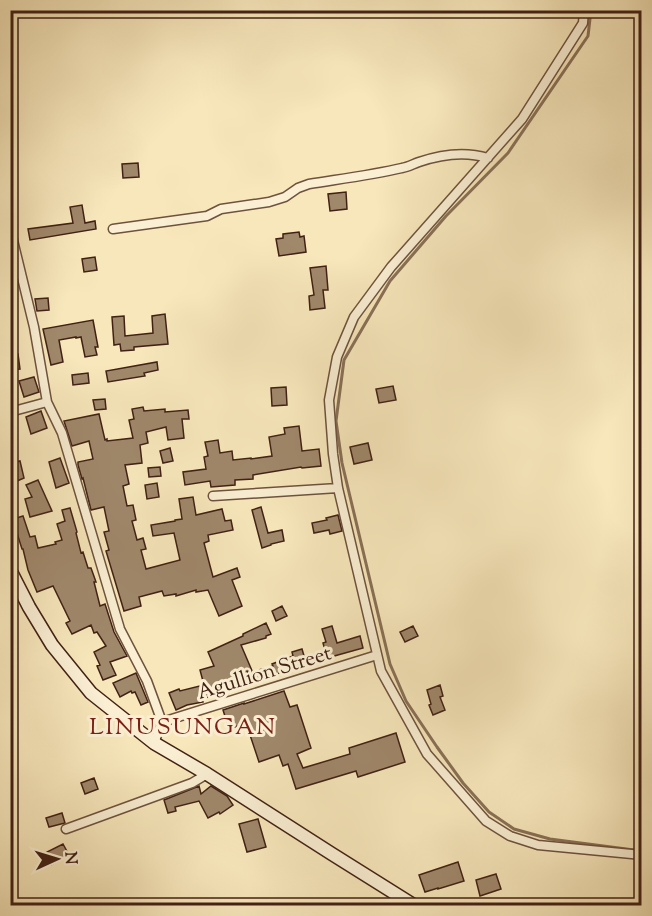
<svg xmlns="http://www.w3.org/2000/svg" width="652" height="916" font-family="'Sorts Mill Goudy',serif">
<rect width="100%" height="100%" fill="#f7e7bb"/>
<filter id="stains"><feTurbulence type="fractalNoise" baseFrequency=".00333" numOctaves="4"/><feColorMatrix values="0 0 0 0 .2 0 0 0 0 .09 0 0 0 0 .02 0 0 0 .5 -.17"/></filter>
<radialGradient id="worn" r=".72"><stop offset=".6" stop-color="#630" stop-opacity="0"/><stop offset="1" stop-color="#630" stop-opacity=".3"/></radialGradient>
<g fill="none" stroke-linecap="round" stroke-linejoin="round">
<path stroke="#897056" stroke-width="3" d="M591,10L588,36L508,153L446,216L390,281L344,360L336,421L342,463L390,664L406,701L437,747L463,783L489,812L514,829L550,839L634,850"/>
</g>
<path fill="#a0886b" stroke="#412114" stroke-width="1.5" d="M138,163L139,177L123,178L122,164Z
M346,192L347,209L330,211L328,194Z
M82,205L85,223L95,221L96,229L30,240L28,229L73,223L70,207Z
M299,232L300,237L304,236L306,252L279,256L276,239L283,238V234Z
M95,257L97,270L84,272L82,259Z
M326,266L328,290H323L325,308L310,310L309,296L314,295L310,268Z
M48,298L49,310L37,311L35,299Z
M165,314L168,344L134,347V350L121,351L120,344L114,345L112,317L124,316L125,336L153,333L152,316Z
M93,320L98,347H95L97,355L85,357L81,337L76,338V337L59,340L63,362L51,365L43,329Z
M18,354L20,369L10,370V355Z
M157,362L158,370L144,373L145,376L108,382L106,371Z
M88,373L89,383L73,385L72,375Z
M34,377L39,392L24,397L19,381Z
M393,386L396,400L379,403L376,389Z
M286,387L287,405L272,406L271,388Z
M105,399L106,409L95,410L93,400Z
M143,407L144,411L165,409V412L188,410L189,419H182L184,438L168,440L166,427L146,432L148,443L140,445L142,463L125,465L129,484L123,486L127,506L133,505L136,520L132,521L137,540L143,538L146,549L141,550L146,569L180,560L174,533L153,536L151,525L175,521V520L182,519L179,499L193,497L196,515L222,509L225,521L231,520L233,530L208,535L209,541L204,543L213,577L237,568L240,577L232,580L242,606L219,616L208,590L196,592V590L176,596V594L164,596L162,591L139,597L141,606L124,611L106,551L109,550L104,532L109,531L104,507L91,510L83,478L82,479L78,465V462L93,459L89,441L72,446L64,421L99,414L105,440L107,439V441L133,438L129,420L134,419L132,409Z
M41,411L47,428L31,434L26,417Z
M299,426L302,451L319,449L321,466L302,468L301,467L253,475V479L235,480V485L211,487L210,481L185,485L183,472L206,469L204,457L208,456L205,442L218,440L220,453L232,451L233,460L251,458V459L272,456L269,437L285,434L284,428Z
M368,443L372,460L354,464L350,447Z
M170,448L173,461L163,463L160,451Z
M60,458L69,483L56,488L49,462Z
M20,461L24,478L10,484V463Z
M160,467L161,476L149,477L148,468Z
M38,480L52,511L30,517L25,499L32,497L26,485Z
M157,483L159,497L147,499L145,485Z
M261,507L268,533L282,530L284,541L271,544V545L262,548L252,510Z
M70,508L77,532L76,533L81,553L83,552L88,568H91L96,582H94L100,606L105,604L114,632L127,656L110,662L116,675L103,680L97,666L100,665L94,652L106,646L97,632L94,633L91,625L72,634L66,623L70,621L53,586L37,592L28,570L23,549H22L17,533L12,534L10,530V520L23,516L30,537L35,536L38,548L56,544L55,542L62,540L57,524L65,521L62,510Z
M338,515L342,531L330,534L329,530L314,533L312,523L327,520L326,518Z
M282,606L287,616L276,621L272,611Z
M266,623L271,634L266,636V638L241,645L253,673L233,682L235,688L202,699L203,702L187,705L176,710L169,693L179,689L180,691L204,685L200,670L214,666L208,652L243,636V634Z
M332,626L337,643L360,636L363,648L327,658L323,643L326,642L322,629Z
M413,626L418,636L405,642L400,632Z
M302,649L307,666L295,669L294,667L272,676L257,680L255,671L273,666L272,664L293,656L292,652Z
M136,673L148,702L141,705L135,692L132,693L131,691L120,697L113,683Z
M440,685L443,696L440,697L445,710L433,715L429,705L431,704L427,690Z
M284,691L290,707L297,705L311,748L297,754L303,768L350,754L349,748L396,733L405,762L358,777L356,771L296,789L288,764L283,766L279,755L259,762L246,723L229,729L223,710L244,703V704Z
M94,778L98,789L85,794L81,783Z
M199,786L201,794L211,786L227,796L233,805L220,814L219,812L208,818L199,801L175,807L176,811L168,813L164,800Z
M62,813L65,823L49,827L46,818Z
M258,819L266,847L247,852L239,824Z
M63,844L69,855L51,865L45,853Z
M458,862L464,881L438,889V888L425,892L419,875Z
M496,874L501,889L480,896L476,880Z"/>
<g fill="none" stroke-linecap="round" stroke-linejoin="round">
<defs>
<path id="street" d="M584,10L583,23L522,119L391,267L354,317L337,357L329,400L333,454L338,488L381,671L427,754L486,821L510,836L538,845L642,855
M10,228L34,327L47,402L62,433L120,629L147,681L162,722L154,743
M113,229L207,216L221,209L269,202L285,197L298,188L309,184C340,179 372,175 402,168C408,167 413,164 419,162C442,154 465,151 488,158
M10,412L47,402
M213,496L338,488
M162,722L377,655
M66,829L192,783L207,774"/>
<path id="secondary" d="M10,570L29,607L52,645L91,693L154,743L207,774L332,854L415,906"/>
</defs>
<use href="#street" stroke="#6e523e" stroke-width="11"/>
<use href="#secondary" stroke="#412114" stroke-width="15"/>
<use href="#street" stroke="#faefd3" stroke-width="8"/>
<use href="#secondary" stroke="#faefd3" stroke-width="12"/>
</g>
<g text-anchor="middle" stroke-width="6" stroke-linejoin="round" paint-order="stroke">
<g font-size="21" fill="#412114" stroke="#faefd3">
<text transform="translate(264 672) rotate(-17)" y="7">Agullion Street</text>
</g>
<g font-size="24" letter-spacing="1.5" fill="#7a1f14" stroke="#faefd3">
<text x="183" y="734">LINUSUNGAN</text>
</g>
</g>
<rect width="652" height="916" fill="none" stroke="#f7e7bb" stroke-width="36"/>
<rect x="12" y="12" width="628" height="892" fill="none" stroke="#412114" stroke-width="3"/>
<rect x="18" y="18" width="616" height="880" fill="none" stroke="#412114" stroke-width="1.5"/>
<g transform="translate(57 859) rotate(86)" stroke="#faefd3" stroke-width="4.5" paint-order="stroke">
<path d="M0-4.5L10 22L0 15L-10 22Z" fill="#412114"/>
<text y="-9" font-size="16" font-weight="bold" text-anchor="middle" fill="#412114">N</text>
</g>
<rect width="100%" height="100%" filter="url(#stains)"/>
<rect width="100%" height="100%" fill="url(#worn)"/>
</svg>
